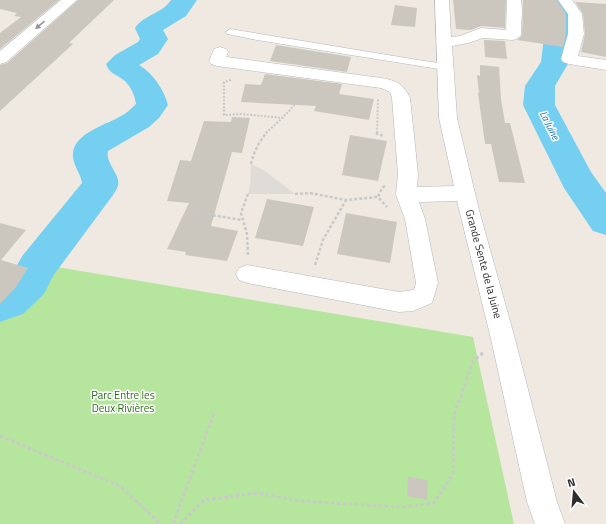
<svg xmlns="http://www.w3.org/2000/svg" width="606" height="524" font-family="'Titillium Web',sans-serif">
<rect width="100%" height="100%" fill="#efe9e1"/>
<path fill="#b6e59e" d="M51,266L473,337L514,524H0V318L39,292Z"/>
<path fill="#dfdcd8" d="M251,164L265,171L295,194H248L250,186Z"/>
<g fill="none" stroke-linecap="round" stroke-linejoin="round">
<path fill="#75cff0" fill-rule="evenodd" d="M171,0H197L186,16L163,30L168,39L158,54L139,65C153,73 164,90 168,105L159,118L149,127L108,151C105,164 121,174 118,186C117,189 114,193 113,195L53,276L44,294L23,314L0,322V283L14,270L23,255L82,183C81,174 74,167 73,157C71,134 104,126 119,117C126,114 131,109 136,104C135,96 131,87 125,81C118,75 109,74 106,64L115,55L138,42L140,39L135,28C145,14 163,13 171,0Z
M533,0H560L568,11L573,28L569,62L555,86V105L591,172L606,193V235L593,231L564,188L523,105L525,86L541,62L545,28L542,12Z"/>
</g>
<path fill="#cbc7bf" d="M0,0H59L0,49V33L21,17L14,16L17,13L0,9Z
M78,0H114L69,43L73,44L0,111V65L7,63Z
M453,0H506L505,28L481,26L471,30L456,29Z
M523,0H557L566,14V34L563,47L517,40L522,35Z
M575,2L606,4V57L581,52L585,34L583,14Z
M395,5L417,8L415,27L391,25Z
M484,40L505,41L507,59L485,57Z
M276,45L295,48L351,57L347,72L270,61Z
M480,65L499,67L501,99L505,123H510L525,183L499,182L491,144H485L478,93H479L477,75L480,76Z
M265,74L342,84L339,94L374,99L369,120L314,111L316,106L241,102L245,84L261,85Z
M232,117L250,118L242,153L232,152L211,226L238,231L227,261L185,255L186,252L167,249L189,203L167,201L180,160L191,161L204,121L231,122Z
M350,135L387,141L378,181L342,175Z
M267,199L314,207L303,246L255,238Z
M346,213L397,222L390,263L337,254Z
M0,223L26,230L1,260L28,268L16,287L0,304Z
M408,477L428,480L427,500L407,496Z"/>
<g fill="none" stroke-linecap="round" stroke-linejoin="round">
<defs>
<path id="service" d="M230,29L418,60L445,64L450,67L445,70L257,40L227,34L226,32Z"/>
<path id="minor" d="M61,0H77L6,62L0,64V51Z
M435,0H449L451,37L460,36L481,28L506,30L507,0H521L522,9L521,35L518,38L513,40L483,38L468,43L452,46L457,118L479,210L515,339L557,502L565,524H535L527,502L491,339L457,201L419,202L425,219L438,283L432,303L413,311L399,312L247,283L239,280L236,274L239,268L247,265L399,292L414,290L416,283L405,219L396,195L398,174L392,98L390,92L381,88L217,66L211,64L209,61L214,49L220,47L226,49L228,52L226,57L381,78C395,80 404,84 410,98L418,174L417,187L454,186L439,118Z
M558,0H572L582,14L584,34L578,56L606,60V70L569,64L563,62L561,59L568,34V14Z"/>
</defs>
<use href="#service" stroke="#b4b7c1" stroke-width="1"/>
<use href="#minor" stroke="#b4b7c1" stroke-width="1"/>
<path stroke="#c9c9c9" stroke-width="2" stroke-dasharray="2 1.5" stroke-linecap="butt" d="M231,80L224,82V115L241,114L284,118
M266,133C281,119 296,107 305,88
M377,133L378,99"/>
<path stroke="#c9c9c9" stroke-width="2.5" stroke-dasharray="3 2" stroke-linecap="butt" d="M377,132V134L384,136
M251,164C254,151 259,142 267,132
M385,186L382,188L378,197L387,207
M248,194L241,213L247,234L248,255
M295,194L310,193L346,200L378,197
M193,212L242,220
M315,265L323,240L346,200"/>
<path stroke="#c9c9c9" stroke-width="3" stroke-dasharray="3.5 2.5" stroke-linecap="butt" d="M0,436L120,486L160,524
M173,524L214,413
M180,524L204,500L257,493L301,501L401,507L434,503L453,474L454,415L473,361L483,353"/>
<use href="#service" fill="#fff" fill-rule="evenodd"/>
<use href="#minor" fill="#fff" fill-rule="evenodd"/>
</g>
<defs><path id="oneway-solid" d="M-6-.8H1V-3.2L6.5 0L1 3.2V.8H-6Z"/></defs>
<use fill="#969696" href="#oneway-solid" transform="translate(40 25) rotate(140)"/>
<g text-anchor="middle" stroke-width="3" stroke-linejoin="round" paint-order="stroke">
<g font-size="10" font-style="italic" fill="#0d6fa3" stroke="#fff">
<text transform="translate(550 125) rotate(63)" y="4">La Juine</text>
</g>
<g font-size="11" fill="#2e2e2e" stroke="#fff">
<text transform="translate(484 264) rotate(75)" y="4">Grande Sente de la Juine</text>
</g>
<g font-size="11" fill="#2c6e1b" stroke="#fff">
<text x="123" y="399">Parc Entre les<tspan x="123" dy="13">Deux Rivières</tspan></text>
</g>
</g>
<g transform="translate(574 492) rotate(344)" stroke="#ffffff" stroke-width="3" paint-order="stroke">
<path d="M0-3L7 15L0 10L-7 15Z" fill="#2e2e2e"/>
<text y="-6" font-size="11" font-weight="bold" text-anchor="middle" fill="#2e2e2e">N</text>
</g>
</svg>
